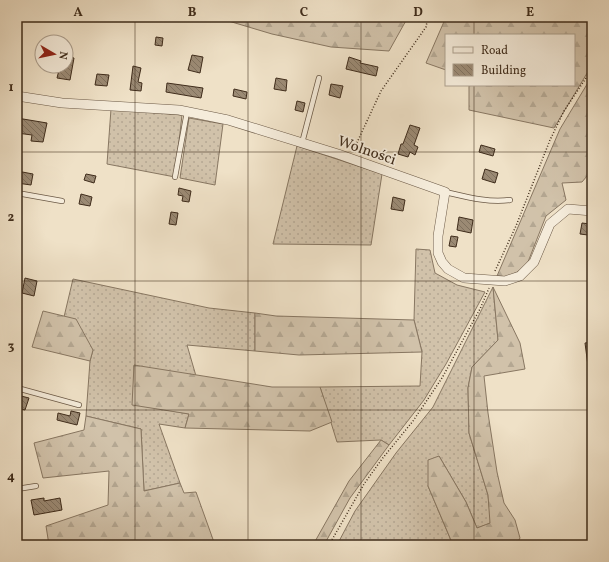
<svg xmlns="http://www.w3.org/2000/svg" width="609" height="562" font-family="Vollkorn,serif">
<defs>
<pattern id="grass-dots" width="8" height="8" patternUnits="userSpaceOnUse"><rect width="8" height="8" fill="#d1c2aa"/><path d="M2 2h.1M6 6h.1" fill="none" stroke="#b4a792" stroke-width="1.8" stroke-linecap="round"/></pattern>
<pattern id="forest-firs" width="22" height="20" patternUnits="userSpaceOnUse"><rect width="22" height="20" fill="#d1c2aa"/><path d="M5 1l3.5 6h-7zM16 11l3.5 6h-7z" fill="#b4a792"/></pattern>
<pattern id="building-back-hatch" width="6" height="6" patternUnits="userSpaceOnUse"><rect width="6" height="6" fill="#9b8a74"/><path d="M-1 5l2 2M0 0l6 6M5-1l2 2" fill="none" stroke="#80715e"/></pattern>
</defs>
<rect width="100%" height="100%" fill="#efe1c7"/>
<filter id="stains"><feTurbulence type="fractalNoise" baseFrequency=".005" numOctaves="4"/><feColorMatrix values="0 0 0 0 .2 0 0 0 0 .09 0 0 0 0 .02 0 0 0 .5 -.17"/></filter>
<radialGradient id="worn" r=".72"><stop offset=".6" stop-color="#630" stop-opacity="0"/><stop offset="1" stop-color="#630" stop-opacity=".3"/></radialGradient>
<path fill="url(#grass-dots)" stroke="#887762" d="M111,109L182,115L175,177L107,164Z
M189,118L223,124L215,185L180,178Z
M297,146L382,174L371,245L273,244Z
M416,249L430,250L435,273L457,285L485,292L446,364L424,400L389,445L381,440L337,442L320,387L420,386L422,352L414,320Z
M73,279L209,308L255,313V351L187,345L196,376L134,366L133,404L189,414L185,428L159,424L180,483L144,491L141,429L86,416L90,361L93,350L64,317Z
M493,287L498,340L472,367L468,388L469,433L488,495L491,523L477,528L466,502L439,456L428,486L453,545H337L355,511L396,453L433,407Z"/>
<path fill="url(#forest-firs)" stroke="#887762" d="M215,17H408L389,51L331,47L272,34Z
M446,17H592V65L554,128L469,110V85H574V35H446V70L426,63Z
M592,76V170L582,182L562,183L566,200L546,216L526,267L508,277L497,276L560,129Z
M493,287L520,343L525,369L484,376L488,413L497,472L504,503L515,520L520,538L516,545H453L428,486V460L439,456L466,502L477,528L490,523L488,495L469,433L468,388L472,367L498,340Z
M43,311L76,319L93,350L90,361L32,347Z
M255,313L276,316L414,320L422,352L299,355L255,351Z
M134,365L272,387H320L332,422L310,431L185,428L189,414L132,405Z
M86,416L141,429L144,491L180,483L184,493L196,492L215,545H49L46,526L108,505L109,471L43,478L34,443L84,430Z
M381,440L389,445L350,498L324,545H313L349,481Z"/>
<path fill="url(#building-back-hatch)" stroke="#3f2c1b" d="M156,37L163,38L162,46L155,45Z
M192,55L203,57L200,73L188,70Z
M66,56L74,58L70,80L57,78L60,66L66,67Z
M349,57L361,61L360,63L378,67L376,76L346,69Z
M133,66L141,68L138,82L142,83L141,91L130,90Z
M97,74L109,75L107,86L95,85Z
M276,78L287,80L286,91L274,89Z
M167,83L203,88L201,98L166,92Z
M331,84L343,86L340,98L329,95Z
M234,89L247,92L246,99L233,96Z
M297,101L305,103L303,112L295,110Z
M17,118L47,123L43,142L31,141L32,135L17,133Z
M410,125L420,128L414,145L418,147L415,155L410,152L408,157L398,154L401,144H403Z
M481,145L495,149L493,156L479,152Z
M485,169L498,173L495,183L482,179Z
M17,171L33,174L31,185L17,183Z
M86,174L96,176L94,183L84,180Z
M179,188L191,191L189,202L182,201L183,196L178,195Z
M81,194L92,197L90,206L79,204Z
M393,197L405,200L403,211L391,209Z
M171,212L178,213L176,225L169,224Z
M459,217L473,220L471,233L457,230Z
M582,223L590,224L588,235L580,234Z
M451,236L458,237L456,247L449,246Z
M25,278L37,281L34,296L22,293Z
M592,342V366H588L585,343Z
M17,395L29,398L25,410L17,408Z
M71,411L80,413L77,425L57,420L58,413L70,416Z
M44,498V501L60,498L62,510L34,515L31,500Z"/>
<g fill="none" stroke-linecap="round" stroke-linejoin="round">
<defs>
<path id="lane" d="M302,143L319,78
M175,177L187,112
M445,192C467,197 488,203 510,200
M17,193L62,201
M17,388L79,405
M17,489L36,486"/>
<path id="street" d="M17,96L62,103L179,110L228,120L338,154L445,192L438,236V253L442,262L448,269L464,278L505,281L520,276L534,262L550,224L568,209L592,211"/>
</defs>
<use href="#lane" stroke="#6b5946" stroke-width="6"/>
<use href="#street" stroke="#6b5946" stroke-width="10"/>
<path stroke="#3f2c1b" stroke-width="1.5" stroke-dasharray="1 2" stroke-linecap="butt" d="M353,151L381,91L426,27L428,17
M495,271L516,226L550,140L564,111L592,69
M329,545L364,484L382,459L413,421L442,378L480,309L489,288"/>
<use href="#lane" stroke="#f5ecdb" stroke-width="4.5"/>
<use href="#street" stroke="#f5ecdb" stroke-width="9"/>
</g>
<path fill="none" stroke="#3f2c1b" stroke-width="1" stroke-opacity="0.55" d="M135,17V545M248,17V545M361,17V545M474,17V35M474,85V545M17,152H592M17,281H592M17,410H592"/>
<g text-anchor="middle" stroke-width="3.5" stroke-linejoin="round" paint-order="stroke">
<g font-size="15" fill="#3f2c1b" stroke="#f5ecdb">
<text transform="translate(367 150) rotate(19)" y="5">Wolności</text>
</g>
</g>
<rect width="609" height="562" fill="none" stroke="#efe1c7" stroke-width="44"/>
<rect x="445" y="34" width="130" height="52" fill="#f5ecdb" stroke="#ac9f8e"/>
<rect x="453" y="47" width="20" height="6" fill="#f5ecdb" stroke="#ac9f8e"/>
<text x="481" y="54" font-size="12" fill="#3f2c1b">Road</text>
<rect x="453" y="64" width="20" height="12" fill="url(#building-back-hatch)" stroke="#ac9f8e"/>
<text x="481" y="74" font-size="12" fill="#3f2c1b">Building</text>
<g transform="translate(54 54) rotate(99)"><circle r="19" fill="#f5ecdb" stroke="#ac9f8e"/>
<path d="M0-3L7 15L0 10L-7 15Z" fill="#8f2418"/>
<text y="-6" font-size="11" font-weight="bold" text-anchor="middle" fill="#3f2c1b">N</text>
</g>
<rect x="22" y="22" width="565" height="518" fill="none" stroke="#3f2c1b" stroke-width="1.5"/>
<g font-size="13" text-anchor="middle" font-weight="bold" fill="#3f2c1b">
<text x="78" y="16">A</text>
<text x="192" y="16">B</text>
<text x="304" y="16">C</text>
<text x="418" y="16">D</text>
<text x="530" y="16">E</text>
<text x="11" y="91">1</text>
<text x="11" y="221">2</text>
<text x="11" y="350">3</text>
<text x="11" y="480">4</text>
</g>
<rect width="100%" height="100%" filter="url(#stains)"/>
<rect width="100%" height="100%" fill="url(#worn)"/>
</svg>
